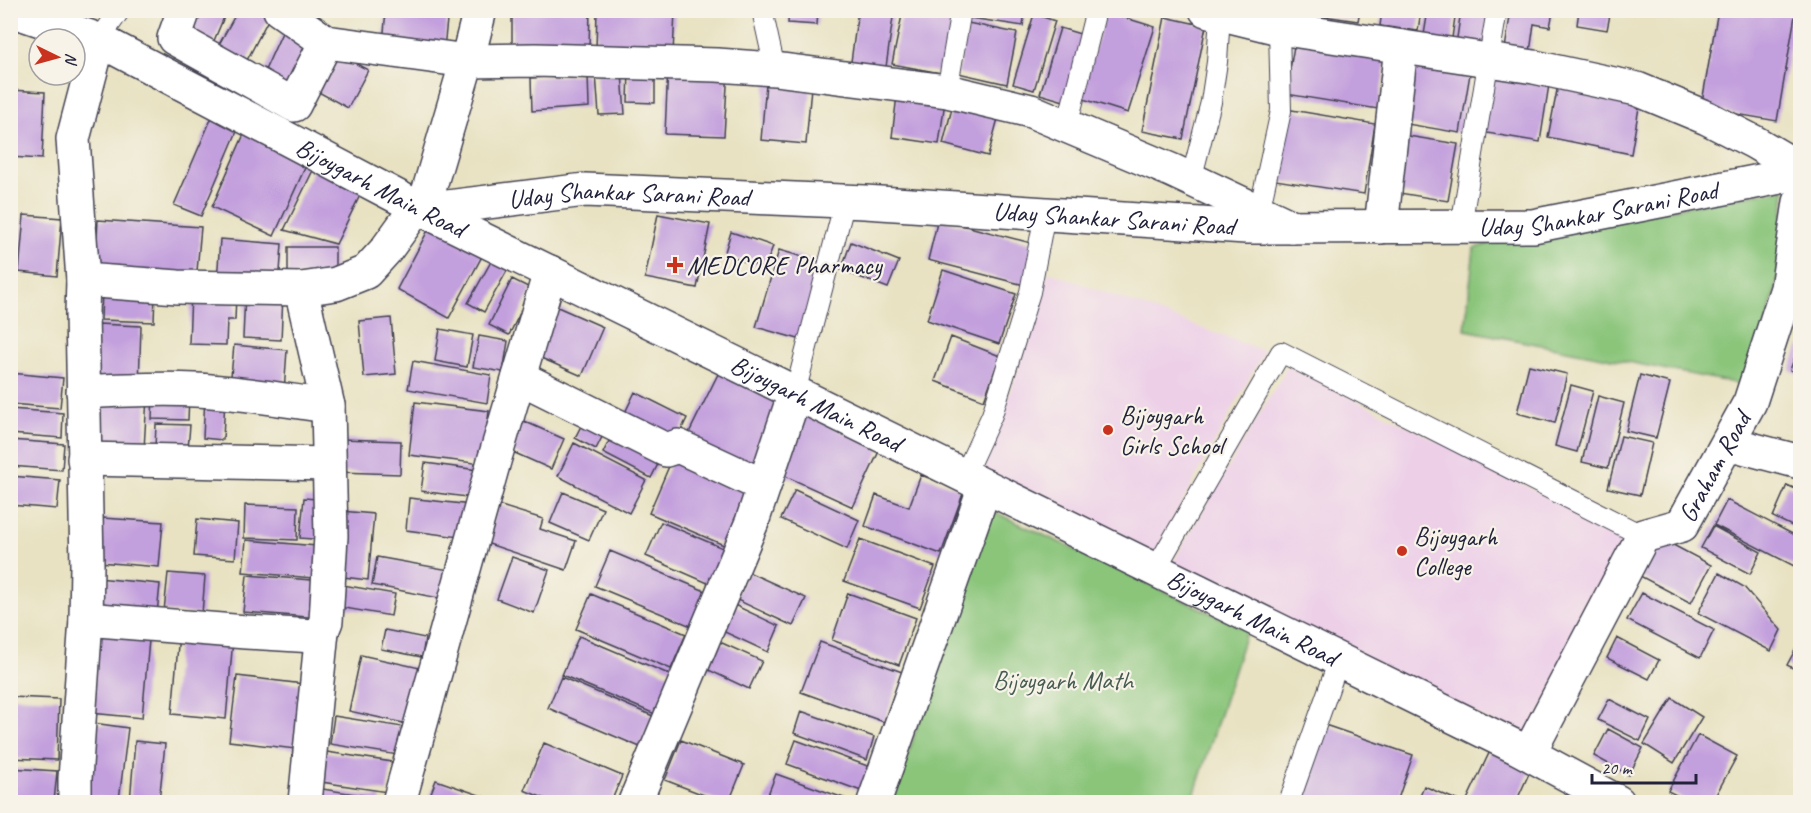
<svg xmlns="http://www.w3.org/2000/svg" width="1811" height="813" font-family="Caveat,sans-serif">
<rect width="100%" height="100%" fill="#f7f3e8"/>
<filter id="ink" filterUnits="userSpaceOnUse"><feTurbulence type="fractalNoise" baseFrequency=".0167" numOctaves="2"/><feDisplacementMap in="SourceGraphic" scale="12" xChannelSelector="R" yChannelSelector="G"/><feConvolveMatrix kernelMatrix="1 2 1 2 8 2 1 2 1" color-interpolation-filters="sRGB"/></filter>
<filter id="wash" filterUnits="userSpaceOnUse"><feTurbulence type="fractalNoise" baseFrequency=".008" numOctaves="4" result="noise"/><feDisplacementMap in="SourceGraphic" scale="24" xChannelSelector="R" yChannelSelector="G"/><feGaussianBlur stdDeviation="1.35" result="paint"/><feColorMatrix in="noise" values="0 0 0 0 0 0 0 0 0 0 0 0 0 0 0 0 0 1.4 0 .05"/><feComposite in="paint" operator="in"/></filter>
<g filter="url(#wash)">
<rect width="100%" height="100%" fill="#e8e2c2"/>
<path fill="#edd0e8" d="M1049,272L1264,351L1153,556L978,475L1013,385Z
M1288,366L1630,538L1527,739L1172,564Z"/>
<path fill="#8ac57a" stroke="#56745a" stroke-width="1.5" d="M1785,189L1777,283L1749,386L1465,330L1474,248L1519,236Z
M990,510L1247,630L1192,802H892Z"/>
<g id="blocks">
<path fill="#c29fdd" d="M151,10H168L166,17Z
M196,10H227L213,43L187,32Z
M238,10H264L271,14L244,66L216,50Z
M386,10H448L444,49L383,43Z
M512,10H590L589,47L512,46Z
M597,10H675L673,54L596,51Z
M789,10H818L817,25L788,23Z
M858,10H894L886,67L851,62Z
M903,10H957L946,74L892,64Z
M972,10H1025L1023,26L971,18Z
M1304,10H1360L1358,21L1304,13Z
M1382,10H1421L1418,31L1380,26Z
M1428,10H1456L1451,45L1423,41Z
M1461,10H1493L1487,50L1456,45Z
M1511,10L1553,12L1550,27L1534,24L1529,59L1504,55Z
M1579,10H1611L1607,30L1577,25Z
M1718,10H1796L1777,121L1701,108Z
M1106,12L1155,27L1128,113L1080,98Z
M1034,14L1055,21L1034,90L1013,84Z
M1165,17L1206,26L1183,139L1142,131Z
M968,23L1017,33L1007,84L958,73Z
M285,26L310,37L285,90L261,79Z
M1060,28L1087,36L1067,102L1040,94Z
M1295,40L1387,55L1378,109L1286,94Z
M330,50L368,70L348,108L311,88Z
M1412,53L1472,62L1460,133L1401,123Z
M668,66L728,69L724,136L665,134Z
M1492,68L1550,78L1540,142L1481,132Z
M629,69H655V103L628,102Z
M767,72L812,76L806,144L761,140Z
M622,73L625,114L599,115L596,74Z
M588,74L589,107L532,111L531,78Z
M1559,80L1641,96L1631,154L1548,137Z
M898,87L946,94L939,144L892,137Z
M10,90L45,92L42,159L10,157Z
M955,96L1001,107L988,156L943,144Z
M1286,109L1375,124L1364,194L1275,180Z
M212,117L238,129L201,216L174,205Z
M245,132L308,161L274,236L212,207Z
M1402,135L1458,144L1448,201L1393,192Z
M317,162L365,185L336,244L284,230Z
M658,214L710,224L697,288L645,278Z
M24,215L62,218L57,276L19,272Z
M434,219L487,247L449,318L397,289Z
M938,219L1035,244L1024,285L928,260Z
M98,220L201,227L196,282L95,275Z
M731,232L773,246L765,268L724,255Z
M220,239L282,244L279,286L217,281Z
M851,242L899,261L888,288L841,270Z
M288,247H335V274L288,275Z
M779,250L824,263L802,340L756,327Z
M497,251L513,260L484,312L468,303Z
M943,270L1016,294L999,344L927,320Z
M512,279L532,289L509,335L489,325Z
M102,290L155,293L154,322L101,320Z
M191,293L236,295L235,320H227L226,345L189,344Z
M245,293L283,295L281,340L243,338Z
M553,305L603,327L582,376L532,354Z
M391,318L396,374L364,377L359,321Z
M97,324L141,326L139,384L95,382Z
M440,329L473,335L467,367L435,361Z
M479,336L508,341L503,372L473,367Z
M951,337L1000,356L984,400L935,381Z
M1800,343V374L1790,370Z
M234,345L287,350L284,392L230,387Z
M413,361L491,375L487,403L408,389Z
M1529,365L1567,374L1555,423L1517,413Z
M720,370L787,403L751,476L684,443Z
M10,373L63,378L60,408L10,404Z
M1640,375L1670,383L1656,438L1626,431Z
M1571,385L1593,391L1577,452L1555,446Z
M635,392L687,418L673,447L621,421Z
M96,394L147,397L144,449L95,447Z
M153,394L189,396L188,420L152,419Z
M205,396L225,397L223,440L203,438Z
M1598,396L1624,403L1608,468L1582,462Z
M415,402L489,411L482,464L409,455Z
M10,409L63,413L62,438L10,434Z
M799,412L880,449L853,507L772,470Z
M587,414L608,425L596,449L575,438Z
M519,419L564,439L551,469L506,449Z
M156,424L190,425L188,449L155,448Z
M615,429L663,454L651,478L603,453Z
M1621,436L1652,443L1640,495L1608,488Z
M341,439L401,441L400,474L339,472Z
M10,440L64,444L62,470L10,466Z
M574,443L646,480L629,513L558,476Z
M676,450L752,483L726,546L649,513Z
M425,463L478,470L474,498L421,491Z
M921,475L964,491L941,554L865,526L876,495L909,507Z
M10,476L60,480L57,509L10,505Z
M1787,485L1800,491V517L1796,528L1773,517Z
M795,490L859,520L847,549L781,519Z
M563,492L603,509L589,540L550,523Z
M304,498L329,500L326,540L300,538Z
M409,498L471,505L467,538L406,530Z
M1727,500L1800,538V569L1714,525Z
M245,505L298,507L297,540L244,538Z
M498,505L543,519L540,529L576,541L566,570L486,543Z
M341,511L374,514L368,580L335,576Z
M102,518L163,522L159,567L99,562Z
M197,519L238,523L235,559L194,556Z
M661,522L725,549L710,584L646,556Z
M1713,526L1761,552L1750,574L1701,548Z
M1660,538L1711,565L1691,603L1640,576Z
M860,539L935,567L920,608L844,581Z
M246,540L328,547L325,579L243,572Z
M610,551L705,591L691,626L595,586Z
M377,557L455,571L449,600L372,585Z
M512,557L549,570L534,613L497,599Z
M748,572L806,598L793,626L735,599Z
M168,573L205,576L202,614L164,611Z
M1719,573L1744,587L1781,630L1771,651L1698,613Z
M247,575L324,581L321,618L243,612Z
M97,578L160,584L157,614L95,609Z
M337,584L395,594L391,616L333,606Z
M848,593L916,618L899,665L832,640Z
M1642,593L1714,630L1700,658L1627,620Z
M591,594L686,634L671,669L576,629Z
M728,602L779,626L768,652L716,628Z
M99,625L150,629L142,718L91,713Z
M385,630L425,638L422,657L381,649Z
M179,634L233,639L226,719L172,714Z
M579,636L671,675L655,714L562,675Z
M711,638L762,661L749,689L698,665Z
M1617,638L1659,660L1649,679L1607,658Z
M1800,641V672L1787,665Z
M820,642L902,672L884,722L801,692Z
M361,655L420,668L408,724L349,711Z
M237,676L312,685L304,750L229,741Z
M561,677L653,716L640,747L548,708Z
M10,697L59,699L57,760L10,758Z
M1672,698L1702,717L1674,763L1644,744Z
M1609,699L1650,720L1640,741L1598,720Z
M801,711L874,737L867,760L794,733Z
M334,716L403,727L398,755L330,744Z
M93,723L128,728L119,800L85,795Z
M1322,724L1413,755L1397,802H1296Z
M1608,729L1643,748L1629,775L1594,756Z
M1698,735L1737,756L1712,802H1690L1668,791Z
M681,740L744,765L729,802H722L665,780Z
M796,740L873,768L864,792L787,764Z
M135,741L165,744L159,802H130Z
M544,743L622,776L611,802H553L524,790Z
M1491,749L1531,769L1516,802H1466Z
M320,751L392,762L387,792L315,781Z
M10,768L57,771L54,802H10Z
M776,774L855,802H765Z
M436,780L485,797L484,802H441L429,798Z
M1424,786L1459,801L1458,802H1417Z
M316,788L381,798L380,802H313Z"/>
</g>
</g>
<g filter="url(#ink)">
<use href="#blocks" fill-opacity="0" stroke="#403f4f" stroke-width="1.5"/>
<g fill="none" stroke-linecap="round" stroke-linejoin="round">
<defs>
<path id="lane" d="M762,10L775,69
M99,40L120,10
M947,91L961,10
M1067,126L1096,10
M1191,180L1211,102L1217,62L1220,14
M1259,212L1281,111L1279,28L1283,10
M1461,226L1497,10
M795,393L845,201
M964,476L992,415L1030,292L1045,214
M1155,570L1281,352L1643,536
M1289,802L1339,660"/>
<g id="street">
<path d="M184,10L174,38L294,105L326,42"/>
<path d="M280,10L326,42L467,61L536,60L717,65L775,69L947,91L1031,111L1173,171L1292,227"/>
<path d="M1206,10L1279,28L1534,67L1637,89L1707,118L1754,142L1800,169"/>
<path d="M423,210L467,61L480,10"/>
<path d="M1381,227L1401,47"/>
<path d="M83,280L178,287L301,289"/>
<path d="M519,377L666,450L678,446L764,486"/>
<path d="M83,392C120,390 158,388 195,390C239,392 284,400 328,406"/>
<path d="M1728,443L1800,462"/>
<path d="M84,459L329,464"/>
<path d="M86,619L246,632L314,636L322,631L326,621L331,536L328,406L301,289L336,284L366,272L386,250L417,207"/>
<path id="s1" d="M1529,753L1643,536L1682,525L1750,402L1787,288L1800,202"/>
<path d="M75,802V779L86,619L87,565L82,313L83,280L73,139L99,40"/>
<path d="M305,802L322,631"/>
<path d="M399,802L494,461L550,272"/>
<path d="M635,802L752,522L795,393"/>
<path d="M874,802L985,486"/>
</g>
<g id="secondary">
<path id="s2" d="M11,10L99,40L417,207L1518,748L1618,802"/>
<path id="s3" d="M423,210L585,190L865,202L1246,227L1533,226L1800,173"/>
</g>
</defs>
<use href="#lane" stroke="#403f4f" stroke-width="22"/>
<use href="#street" stroke="#403f4f" stroke-width="36"/>
<use href="#secondary" stroke="#403f4f" stroke-width="36"/>
<use href="#lane" stroke="#fff" stroke-width="20"/>
<use href="#street" stroke="#fff" stroke-width="33"/>
<use href="#secondary" stroke="#fff" stroke-width="33"/>
</g>
</g>
<g fill="#c8321e" stroke="#f7f3e8" stroke-width="2">
<path d="M672 256h6v6h6v6h-6v6h-6v-6h-6v-6h6z"/>
<circle cx="1108" cy="430" r="6"/>
<circle cx="1402" cy="551" r="6"/>
</g>
<g text-anchor="middle" stroke-width="4.5" stroke-linejoin="round" paint-order="stroke">
<g font-size="26" fill="#22223b" stroke="#f7f3e8">
<text dy="9" stroke="none"><textPath href="#s2" startOffset="411">Bijoygarh Main Road</textPath></text>
<text dy="9" stroke="none"><textPath href="#s3" startOffset="207">Uday Shankar Sarani Road</textPath></text>
<text dy="9" stroke="none"><textPath href="#s3" startOffset="1179">Uday Shankar Sarani Road</textPath></text>
<text dy="9" stroke="none"><textPath href="#s3" startOffset="693">Uday Shankar Sarani Road</textPath></text>
<text dy="9" stroke="none"><textPath href="#s2" startOffset="897">Bijoygarh Main Road</textPath></text>
<text dy="9" stroke="none"><textPath href="#s1" startOffset="352">Graham Road</textPath></text>
<text dy="9" stroke="none"><textPath href="#s2" startOffset="1383">Bijoygarh Main Road</textPath></text>
</g>
<g font-size="26" fill="#22223b" stroke="#f7f3e8" text-anchor="start">
<text x="687" y="274">MEDCORE Pharmacy</text>
<text x="1120" y="424">Bijoygarh<tspan x="1120" dy="30">Girls School</tspan></text>
<text x="1414" y="545">Bijoygarh<tspan x="1414" dy="30">College</tspan></text>
</g>
<g font-size="26" fill="#465b51" stroke="#f7f3e8">
<text x="1063" y="689">Bijoygarh Math</text>
</g>
</g>
<rect width="1811" height="813" fill="none" stroke="#f7f3e8" stroke-width="36"/>
<g transform="translate(57 57) rotate(95)"><circle r="28" fill="#f7f3e8" stroke="#a29fa3" stroke-width="1.5"/>
<path d="M0-4.5L10 22L0 15L-10 22Z" fill="#c8321e"/>
<text y="-9" font-size="16" font-weight="bold" text-anchor="middle" fill="#22223b">N</text>
</g>
<path d="M1592 774v9h104v-9" fill="none" stroke="#22223b" stroke-width="3"/>
<text x="1601" y="774" font-size="18" fill="#22223b" stroke="#f7f3e8" stroke-width="4.5" paint-order="stroke">20 m</text>
</svg>
